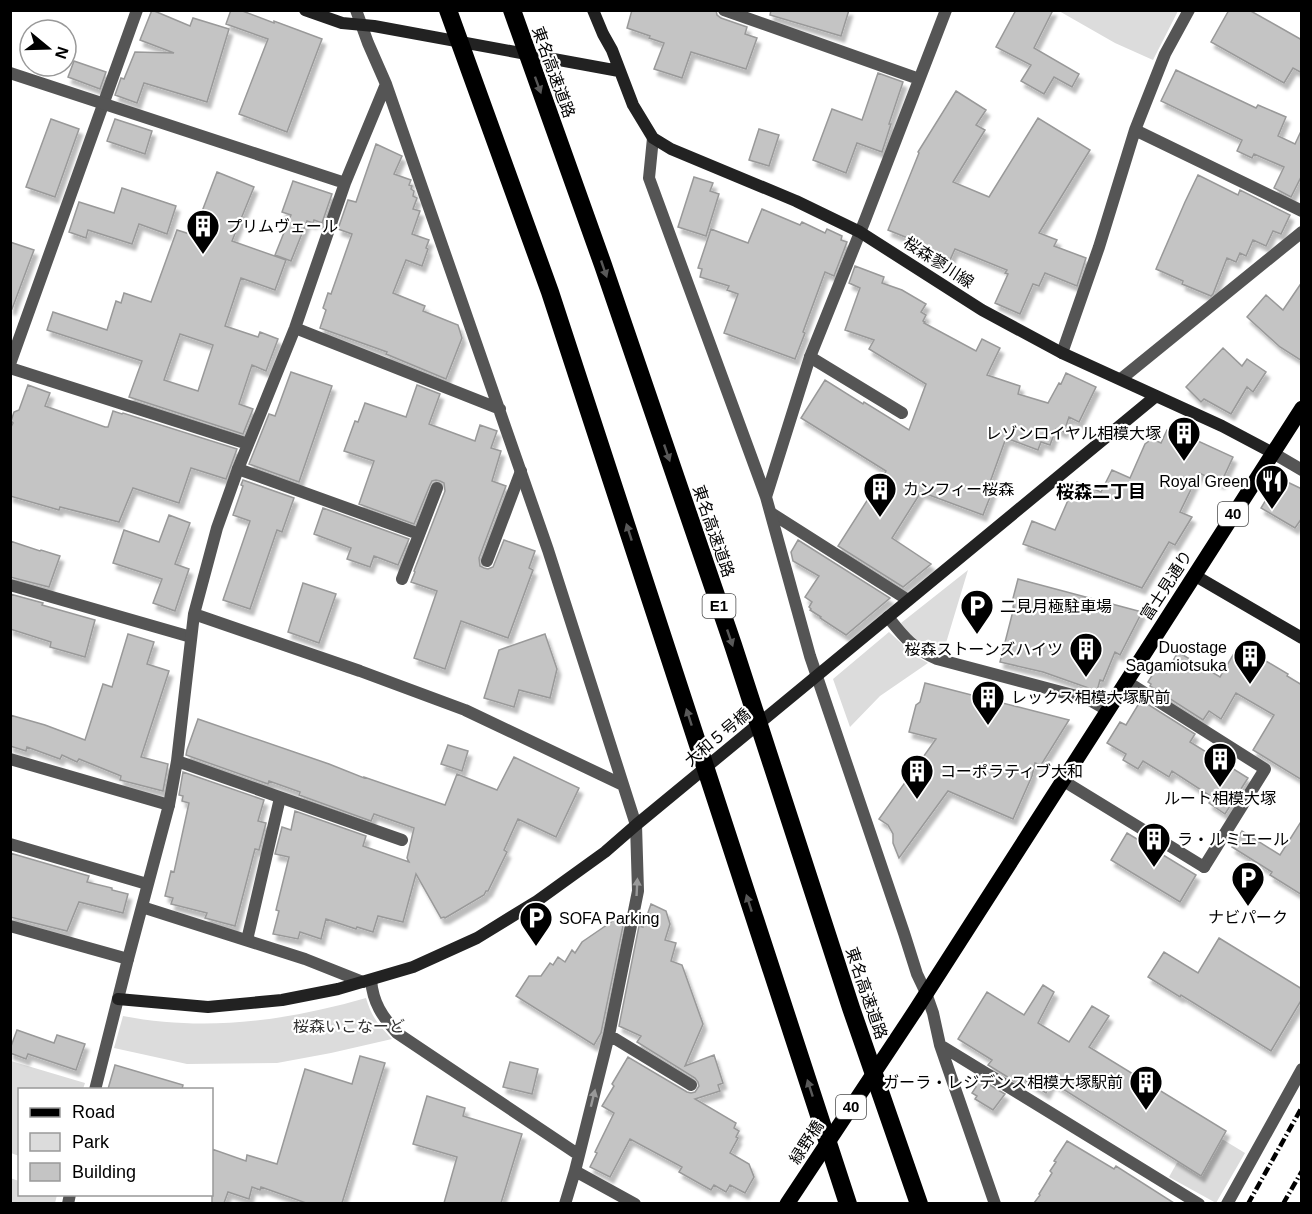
<svg xmlns="http://www.w3.org/2000/svg" width="1312" height="1214" font-family="Helvetica,'Noto Sans JP',sans-serif">
<defs>
<filter id="shadow"><feDropShadow dx="3.5" dy="6" stdDeviation="1.5" flood-color="#0004"/></filter>
</defs>
<rect width="100%" height="100%" fill="#fff"/>
<path fill="#dcdcdc" d="M1059,11H1178L1153,60L1115,43Z
M968,570L943,653C923,646 914,640 901,623Z
M889,632L914,655L928,663L880,696L850,727L833,679Z
M366,998C372,1018 378,1024 392,1039L331,1053L277,1063L187,1064L114,1048L123,1016C207,1032 285,1021 366,998Z
M11,1061L85,1083L83,1089L20,1090L19,1156L11,1153Z
M1222,1139L1245,1153L1216,1203L1169,1177L1178,1161L1201,1175Z
M10,1178L19,1181L20,1194L57,1195L55,1203H11Z"/>
<path fill="#c4c4c4" stroke="#999" stroke-width="1.5" fill-rule="evenodd" filter="url(#shadow)" d="M152,10L190,26L193,18L229,29L207,102L144,83L137,103L115,95L121,78L124,79L135,52L174,53L140,40Z
M231,10H240L274,23V21L322,39L287,132L239,114L268,39L226,24Z
M632,10H716L717,15L721,18L747,27L745,34L757,38L746,69L691,52L682,78L654,69L664,43L649,38L650,36L627,28Z
M771,10H849L841,36L770,15Z
M1016,10H1053L1034,48L1079,74L1072,87L1054,77L1044,94L1021,81L1031,65L996,47Z
M1229,10H1249L1302,40V73L1293,68L1284,83L1211,42Z
M74,61L106,72L100,89L68,77Z
M1176,70L1256,108L1258,105L1286,117L1278,136L1295,144L1302,129V175L1291,197L1274,188L1284,167L1254,154L1252,158L1237,151L1242,140L1161,101Z
M878,73L903,82L889,124H891L882,152L857,143L846,173L813,160L832,109L862,120Z
M956,91L986,110L976,125L985,130L953,182L989,197L1038,118L1090,150L1039,233L1057,240L1054,246L1086,258L1077,286L1045,273L1039,286L1033,284L1020,314L995,303L1008,274L1005,273L1007,270L955,249L950,260L923,249L925,245L888,230L919,153L918,152Z
M51,119L79,129L55,197L26,187Z
M115,119L152,131L145,154L107,141Z
M759,129L779,135L769,166L749,160Z
M376,144L402,156L394,174L411,180L409,185L412,186L411,189L414,191L413,196L417,198L413,209L420,211L412,234L429,240L426,248L428,249L422,266L406,260L393,293L425,306L423,311L458,325L462,338L446,379L386,354L387,352L320,328L326,310L323,308L328,293L331,294L352,234L338,229L348,200L356,202Z
M217,172L254,187L232,241L286,260L275,290L241,278L225,326L258,337L260,332L278,339L266,371L252,365L239,404L253,409L243,434L129,397L142,361L47,330L53,312L107,330L116,301L121,303L124,293L151,302L177,230L193,235ZM180,334L213,345L198,391L164,380Z
M1198,175L1238,195L1240,190L1290,215L1281,234L1273,231L1266,246L1253,240L1246,256L1240,253L1236,262L1227,258L1213,294L1211,296L1182,284L1183,281L1156,269L1185,202Z
M694,177L713,183L710,191L719,194L706,236L678,227Z
M293,181L332,194L322,223L314,220L313,223L307,221L291,261L275,255L291,215L282,212Z
M122,188L176,206L167,234L139,224L132,244L88,230L86,238L69,232L79,202L114,213Z
M762,209L800,225L802,222L825,233L827,229L842,236L841,240L847,242L834,276L825,272L803,332L805,333L795,359L724,333L738,294L727,290L729,286L700,277L702,269L698,268L711,229L748,243Z
M10,242L34,250L12,309L10,308Z
M855,266L884,277L882,283L902,290L926,304L921,312L926,315L923,321L925,322L924,323L976,351L982,339L1000,348L987,375L1020,386L1018,394L1048,403L1059,383L1061,384L1066,373L1096,387L1079,422L1069,417L1064,432L1056,429L1050,445L1041,442L1038,450L1006,438L989,485L994,487L983,515L921,492L892,538L931,564L903,587L838,546L886,471L801,418L825,380L863,404L864,402L909,430L926,384L869,349L874,340L845,330L860,288L849,283Z
M1302,282V361L1280,347L1247,317L1266,295L1283,310Z
M1223,348L1242,366L1247,359L1266,372L1253,392L1247,387L1231,414L1204,399L1201,402L1186,387Z
M291,372L332,386L299,482L249,464L269,414L275,416Z
M28,385L50,393L45,406L105,427H108L113,411L122,414L123,413L237,449L226,479L191,468L179,503L133,488L119,522L60,507L59,510L10,496V429L13,423L11,421L14,412L19,410Z
M417,385L440,394L429,424L475,441L480,425L497,431L491,448L501,451L492,481L506,486L479,558L480,566L484,568L488,569L493,567L504,540L535,551L529,568L533,570L508,638L461,621L445,669L414,658L437,591L411,582L415,572L414,571L445,491L444,483L440,481L436,480L432,481L430,485L414,524L359,504L374,461L344,451L355,421L358,422L365,403L406,417Z
M1167,430H1174L1233,457L1221,483L1199,473L1180,512L1192,517L1175,545L1169,542L1142,588L1023,544L1032,521L1055,530L1069,498L1071,499L1077,482L1101,492L1112,470L1130,478L1145,444L1152,439L1161,443Z
M1279,478L1302,489V518L1295,528L1261,508Z
M243,480L294,498L282,532L277,530L250,609L223,600L250,521L233,515L243,486L241,485Z
M323,508L409,539L398,565L374,556L370,567L347,559L351,548L314,534Z
M169,515L190,523L175,564L189,569L175,611L153,603L162,579L113,563L124,530L159,542Z
M798,540L890,598L846,635L820,618L821,617L810,610L811,609L809,607L812,602L805,597L819,576L793,561L791,552Z
M10,541L40,551L41,550L60,556L49,587L10,577Z
M1018,579L1142,612L1120,655L1115,652L1103,681L1100,680L1097,691L1043,672L1000,662L1014,607H1013L1014,603L1012,602Z
M303,583L336,594L319,643L288,632Z
M10,594L43,603L42,605L95,620L85,657L50,647L51,642L10,629Z
M128,634L154,642L147,664L169,671L141,757L168,764L163,791L120,780L121,776L79,759L77,762L62,755L60,759L27,747L26,751L10,746V715L45,725L85,740L103,684L112,687Z
M545,634L557,669L550,698L519,690L514,707L484,698L499,650Z
M1239,645L1288,674L1287,676L1302,685V780L1253,750L1274,715L1236,693L1221,719L1209,711L1203,720L1150,686L1151,684L1148,682L1157,667L1166,673L1178,652L1220,677Z
M925,683L1069,720L1041,765L1035,763L1032,776L1013,819L948,791L899,858L893,843V834L888,825L879,819L936,739L909,732L916,705L920,702Z
M1141,700L1195,734L1190,742L1248,778L1225,814L1209,803L1212,797L1172,771L1169,777L1143,761L1138,769L1123,760L1126,754L1107,743L1120,722L1126,725Z
M198,719L329,764L364,778V777L445,805L457,774L497,790L514,757L579,788L556,837L518,819L504,850L507,852L488,891H486L484,895L445,918L444,917L441,918L416,874L403,922L378,916L373,932L357,927L356,929L326,919L321,939L300,932L298,939L273,934L279,911L276,910L289,857L275,854L282,827L291,830L295,811L366,836L363,846L409,862L407,858L414,828L374,814L371,821L299,795L300,792L269,781L268,784L186,755L187,750Z
M448,745L468,751L462,771L441,764Z
M183,772L264,800L258,821L266,823L259,850L255,849L235,926L205,918L207,913L171,904L173,898L165,896L171,871L174,872L189,803L182,801L183,796L179,795Z
M1302,820V895L1270,875L1272,872L1232,847L1242,831L1280,855Z
M1127,833L1196,875L1180,902L1111,860Z
M10,853L89,876L87,882L112,888V890L128,894L123,913L79,902L67,931L10,917Z
M651,904L666,911L670,924L665,940L676,943L671,961L682,965L703,1024L685,1066L714,1055L723,1083L718,1085L720,1091L695,1099L736,1123L734,1128L739,1131L736,1137L738,1138L730,1153L749,1164L754,1177L745,1193L730,1185L726,1192L714,1185L711,1190L679,1172L682,1167L630,1139L610,1177L590,1167L597,1153L595,1152L614,1113L602,1106L614,1086L612,1084L628,1057L687,1092L691,1093L695,1092L699,1086L698,1082L695,1078L637,1042L641,1036L619,1026L639,926L643,927Z
M617,918L624,921L601,1033L594,1045L516,996L529,976H541L550,963L553,965L558,957L565,962L572,950L575,953L582,942Z
M1219,938L1302,989V999L1271,1051L1181,995L1180,997L1148,977L1164,952L1198,973Z
M1043,985L1054,992L1038,1023L1069,1042L1092,1006L1109,1016L1089,1047L1226,1131L1201,1176L1052,1082L1046,1093L1018,1076L1014,1081L988,1065L992,1060L958,1039L987,992L1024,1015Z
M17,1030L54,1043L57,1035L85,1044L76,1070L28,1054L26,1059L10,1053V1049Z
M360,1056L385,1063L342,1203H306L261,1187L260,1190L252,1187L249,1199L228,1192L224,1203H212V1149L246,1161L247,1155L277,1164L305,1069L352,1084Z
M510,1062L538,1069L532,1094L503,1087Z
M115,1065L183,1085L182,1089H108Z
M978,1078L1005,1094L993,1110L975,1099L977,1096L972,1093L976,1087L973,1085Z
M427,1096L465,1108L463,1116L522,1134L501,1203H444L457,1157L413,1144Z
M1067,1141L1114,1169L1116,1166L1174,1203H1034L1040,1195L1039,1194L1052,1173L1050,1171L1056,1162L1054,1161Z"/>
<g fill="none" stroke-linecap="round" stroke-linejoin="round">
<path stroke="#555" stroke-width="12" d="M810,357L902,413
M10,364L137,10
M238,469L419,534
M771,513L908,600
M487,561L521,471
M402,579L437,488
M10,585L191,637
M1126,681L1265,769L1204,867
M10,759L169,805
M10,926L128,959"/>
<path stroke="#555" stroke-width="12" d="M356,10L368,43L386,84L548,550L636,825L638,891L609,1035L575,1171L565,1204
M724,10L919,79
M10,73L345,183
M1135,130L1302,211
M653,138L649,178L766,497L810,656L904,933L917,974L926,993L933,1013L940,1045L995,1204
M295,328L500,409
M1062,353L1099,247L1135,130L1165,54L1189,10
M10,368L248,444
M1121,379L1302,232
M1273,453L1302,470
M766,497L810,357L865,220L946,10
M194,614L360,671L465,710L623,785
M888,617C904,637 912,648 937,659L1088,699L1107,710
M177,761L402,840
M1062,780L1204,867
M10,844L147,884
M142,907L305,959L363,982
M247,940L280,798
M371,980C373,1003 382,1016 397,1033L579,1155
M609,1035L691,1085
M940,1045L1199,1204
M95,1090L128,959L169,805L177,761L194,614L217,528L238,469L295,328L345,183L386,84
M575,1171L635,1204
M68,1204L70,1194
M1227,1204L1302,1069"/>
<path stroke="#222" stroke-width="12" d="M305,10L342,23L374,26L619,71
M593,10L603,34L612,50L633,105L653,138L671,149L796,201L860,232L982,310L1062,353L1222,426L1273,453
M1194,575L1302,638
M118,999L208,1007L282,1000L338,989L413,967L477,938L537,901L605,852L636,825L1156,396"/>
<path stroke="#000" stroke-width="15" d="M787,1204L915,1011L1302,408"/>
<path stroke="#000" stroke-width="18" d="M448,10L550,292L848,1204
M512,10L603,265L733,645L851,1008L919,1204"/>
<path stroke="#000" stroke-width="4.5" stroke-dasharray="9 3 1.5 3" stroke-linecap="butt" d="M1248,1204L1302,1107
M1283,1204L1302,1171"/>
</g>
<defs><path id="oneway-solid" d="M-6-.8H1V-3.2L6.5 0L1 3.2V.8H-6Z" transform="scale(1.5)"/></defs>
<g fill="#595959">
<use href="#oneway-solid" transform="translate(538 85) rotate(70)"/>
<use href="#oneway-solid" transform="translate(604 269) rotate(71)"/>
<use href="#oneway-solid" transform="translate(667 453) rotate(71)"/>
<use href="#oneway-solid" transform="translate(629 532) rotate(-108)"/>
<use href="#oneway-solid" transform="translate(730 638) rotate(71)"/>
<use href="#oneway-solid" transform="translate(689 717) rotate(-108)"/>
<use href="#oneway-solid" transform="translate(749 903) rotate(-108)"/>
<use href="#oneway-solid" transform="translate(810 1088) rotate(-108)"/>
</g>
<g fill="#999">
<use href="#oneway-solid" transform="translate(637 887) rotate(-87)"/>
<use href="#oneway-solid" transform="translate(593 1098) rotate(-76)"/>
</g>
<defs>
<symbol id="building-pin" viewBox="-11 -11 22 30"><path d="M0 17L-7.5 6A9.5 9.5 0 1 1 7.5 6Z" fill="#000" stroke="#fff"/><path d="M-4-6H4V6H1V3H-1V6H-4ZM-2.5-4.3h1.7v1.8h-1.7ZM.8-4.3h1.7v1.8H.8ZM-2.5-1h1.7V.8h-1.7ZM.8-1h1.7V.8H.8Z" fill="#fff"/></symbol>
<symbol id="restaurant-pin" viewBox="-11 -11 22 30"><path d="M0 17L-7.5 6A9.5 9.5 0 1 1 7.5 6Z" fill="#000" stroke="#fff"/><path d="M-5-6h1v4h1v-4h1v4h1v-4h1v5L-1.5 .5V6h-2V.5L-5-1ZM5-6V6H3V1.5H1.5Q1.5-4 5-6Z" fill="#fff"/></symbol>
<symbol id="parking-pin" viewBox="-11 -11 22 30"><path d="M0 17L-7.5 6A9.5 9.5 0 1 1 7.5 6Z" fill="#000" stroke="#fff"/><path d="M-3.5-5.5H1a3.5 3.5 0 0 1 0 7H-1V5.5H-3.5ZM-1-3.4V-.6H.8a1.4 1.4 0 0 0 0-2.8Z" fill="#fff"/></symbol>
</defs>
<g fill-rule="evenodd">
<use href="#building-pin" x="184" y="207" width="38" height="52"/>
<use href="#building-pin" x="1165" y="414" width="38" height="52"/>
<use href="#restaurant-pin" x="1253" y="462" width="38" height="52"/>
<use href="#building-pin" x="861" y="470" width="38" height="52"/>
<use href="#parking-pin" x="958" y="587" width="38" height="52"/>
<use href="#building-pin" x="1067" y="630" width="38" height="52"/>
<use href="#building-pin" x="1231" y="637" width="38" height="52"/>
<use href="#building-pin" x="969" y="678" width="38" height="52"/>
<use href="#building-pin" x="1201" y="740" width="38" height="52"/>
<use href="#building-pin" x="898" y="752" width="38" height="52"/>
<use href="#building-pin" x="1135" y="820" width="38" height="52"/>
<use href="#parking-pin" x="1229" y="859" width="38" height="52"/>
<use href="#parking-pin" x="517" y="899" width="38" height="52"/>
<use href="#building-pin" x="1127" y="1063" width="38" height="52"/>
</g>
<g text-anchor="middle" stroke-width="4.5" stroke-linejoin="round" paint-order="stroke">
<g fill="#fff" stroke="#4c4c4c" stroke-width="1.5">
<rect x="1218" y="502" width="30" height="24" rx="4.5"/>
<rect x="702.5" y="594" width="33" height="24" rx="4.5"/>
<rect x="836" y="1095" width="30" height="24" rx="4.5"/>
</g>
<g font-size="15" font-weight="bold" fill="#000">
<text x="1233" y="519">40</text>
<text x="719" y="611">E1</text>
<text x="851" y="1112">40</text>
</g>
<g font-size="16" fill="#000" stroke="#fff">
<text transform="translate(554 72) rotate(70)" y="6">東名高速道路</text>
<text transform="translate(939 262) rotate(33)" y="6">桜森蓼川線</text>
<text transform="translate(714 531) rotate(71)" y="6">東名高速道路</text>
<text transform="translate(1166 585) rotate(-57)" y="6">富士見通り</text>
<text transform="translate(717 737) rotate(-40)" y="6">大和５号橋</text>
<text transform="translate(867 993) rotate(71)" y="6">東名高速道路</text>
<text transform="translate(806 1142) rotate(-57)" y="6">緑野橋</text>
</g>
<g font-size="16" fill="#000" stroke="#fff" text-anchor="start">
<text x="226" y="232">プリムヴェール</text>
<text x="1161" y="439" text-anchor="end">レゾンロイヤル相模大塚</text>
<text x="1249" y="487" text-anchor="end">Royal Green</text>
<text x="903" y="495">カンフィー桜森</text>
<text x="1000" y="612">二見月極駐車場</text>
<text x="1227" y="653" text-anchor="end">Duostage<tspan x="1227" dy="18">Sagamiotsuka</tspan></text>
<text x="1063" y="655" text-anchor="end">桜森ストーンズハイツ</text>
<text x="1011" y="703">レックス相模大塚駅前</text>
<text x="940" y="777">コーポラティブ大和</text>
<text x="1220" y="804" text-anchor="middle">ルート相模大塚</text>
<text x="1177" y="845">ラ・ルミエール</text>
<text x="1248" y="923" text-anchor="middle">ナビパーク</text>
<text x="559" y="924">SOFA Parking</text>
<text x="1123" y="1088" text-anchor="end">ガーラ・レジデンス相模大塚駅前</text>
</g>
<g font-size="16" fill="#333" stroke="#fff">
<text x="349" y="1032">桜森いこなーど</text>
</g>
<g font-size="18" font-weight="bold" fill="#000" stroke="#fff">
<text x="1101" y="498">桜森二丁目</text>
</g>
</g>
<rect width="1312" height="1214" fill="none" stroke="#000000" stroke-width="24"/>
<rect x="18" y="1088" width="195" height="108" fill="#ffffff" stroke="#999999" stroke-width="1.5"/>
<rect x="30" y="1108" width="30" height="9" fill="#000000" stroke="#999999" stroke-width="1.5"/>
<text x="72" y="1118" font-size="18" fill="#000000">Road</text>
<rect x="30" y="1133" width="30" height="18" fill="#dcdcdc" stroke="#999999" stroke-width="1.5"/>
<text x="72" y="1148" font-size="18" fill="#000000">Park</text>
<rect x="30" y="1163" width="30" height="18" fill="#c4c4c4" stroke="#999999" stroke-width="1.5"/>
<text x="72" y="1178" font-size="18" fill="#000000">Building</text>
<g transform="translate(48 48) rotate(109)"><circle r="28" fill="#ffffff" stroke="#999999" stroke-width="1.5"/>
<path d="M0-4.5L10 22L0 15L-10 22Z" fill="#000000"/>
<text y="-9" font-size="16" font-weight="bold" text-anchor="middle" fill="#000000">N</text>
</g>
</svg>
